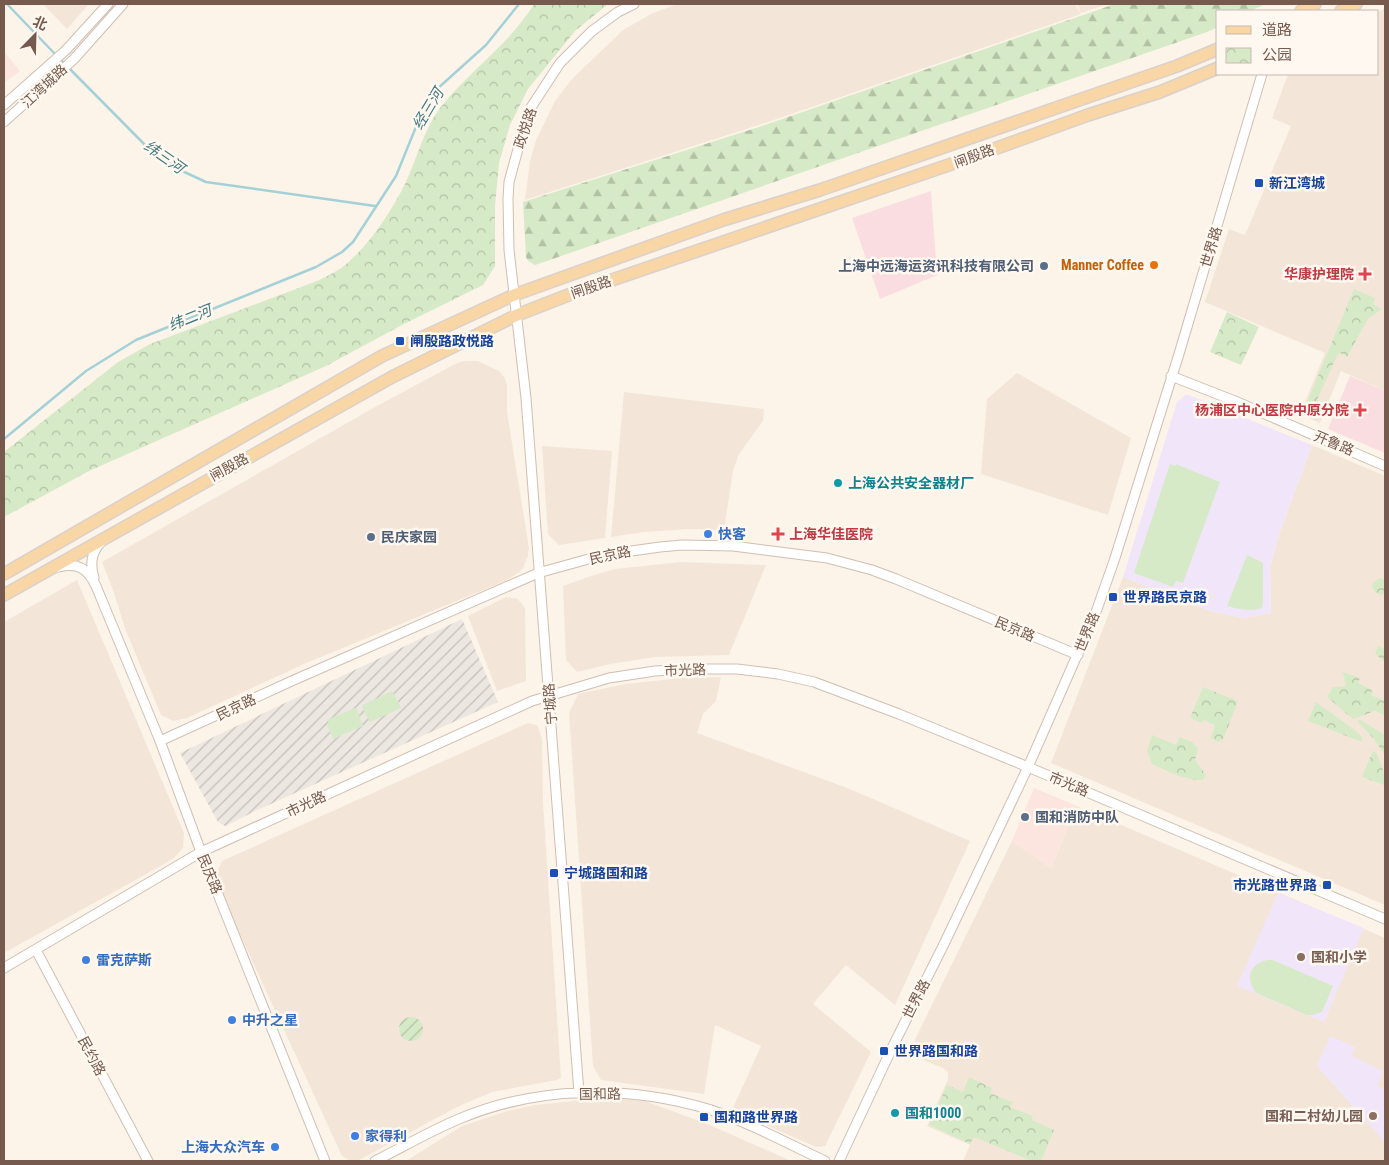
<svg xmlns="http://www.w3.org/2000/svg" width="1389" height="1165" font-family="'Roboto Condensed','Noto Sans SC',sans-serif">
<defs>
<pattern id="industrial-furrows" width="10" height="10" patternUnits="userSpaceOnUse" patternTransform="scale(1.25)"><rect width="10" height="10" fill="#ede7e2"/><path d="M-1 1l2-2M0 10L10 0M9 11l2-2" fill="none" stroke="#c5beb9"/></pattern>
<pattern id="forest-firs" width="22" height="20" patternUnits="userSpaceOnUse" patternTransform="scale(1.25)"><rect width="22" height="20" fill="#d7eac8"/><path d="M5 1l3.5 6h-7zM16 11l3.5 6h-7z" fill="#b3c1a5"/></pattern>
<pattern id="park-crowns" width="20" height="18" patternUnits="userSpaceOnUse" patternTransform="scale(1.25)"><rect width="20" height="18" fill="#d7eac8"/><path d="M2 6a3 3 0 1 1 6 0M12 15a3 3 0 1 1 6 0" fill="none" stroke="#b3c1a5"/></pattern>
<pattern id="garden-furrows" width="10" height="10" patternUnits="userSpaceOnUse" patternTransform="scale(1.25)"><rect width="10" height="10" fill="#d7eac8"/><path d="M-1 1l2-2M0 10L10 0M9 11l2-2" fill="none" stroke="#b3c1a5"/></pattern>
</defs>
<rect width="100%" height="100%" fill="#fcf4e9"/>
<path fill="#f3e6d8" d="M43,4H89L67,29Z
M677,4H1075L1081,14L780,118L525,200L530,161L536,140L555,101L572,79L623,30L651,14Z
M1077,4H1108L1081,13Z
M1385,8V391L1341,371L1320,423L1300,414L1325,353L1205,302L1229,229L1245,235L1291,126L1272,118L1288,74H1378V12Z
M464,361H478L499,371L504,377L507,385V412L529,548L528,556L523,568L518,573L505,581L304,664L187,718L173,721L161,715L126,631L113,590L102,562L377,406L455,364Z
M1017,373L1131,438L1108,515L981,474L987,399Z
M624,392L764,409L763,421L739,454L733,471L724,530L689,529L644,532L611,537Z
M1312,445L1385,476V905L1051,763L1123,577L1210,611L1244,618L1271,613L1270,567L1278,537Z
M542,446L612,451L605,538L559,545L548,534Z
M681,562L766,565L729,655L655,657L610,664L577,672L566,660L563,586L588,577L615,569Z
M77,580L184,833L183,848L173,859L4,953V622Z
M506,597L518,599L525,608L526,681L497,691L468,616Z
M721,677L716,701L703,714L697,733L850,789L970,841L895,1005L846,965L813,1004L871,1052L825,1146L816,1147L732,1110L761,1046L715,1025L704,1094L601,1080L593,1066L569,713L578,694L625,684L682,678Z
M528,723L537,725L542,739L543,802L561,1078L557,1080L492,1092L455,1108L363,1158L357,1161L349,1160L342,1156L215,880L217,872L222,861Z
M1077,806L1385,938V1161H963L970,1145L927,1126L948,1079V1072L943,1068L908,1054L1012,841L1051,868Z
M604,1098L645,1101L710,1125L791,1161H406L462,1126L507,1111L535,1105Z"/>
<path fill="#fce5de" d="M4,51L20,71L4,83Z
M1034,788L1077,806L1051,868L1012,841Z"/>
<path fill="url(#industrial-furrows)" d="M462,619L498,702L255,811L228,825L225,826L218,822L180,753Z"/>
<path fill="#f1e6f9" d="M1185,395H1189L1312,445L1278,537L1270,567L1271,613L1244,618L1210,611L1123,577L1177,402Z
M1278,893L1364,928L1324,1022L1237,986Z
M1330,1036L1355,1047L1352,1056L1383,1071L1377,1086L1385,1089V1142L1317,1066Z"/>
<path fill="#f9dde1" d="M931,191L937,275L880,299L852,218Z
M1350,376L1385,391V453L1328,429Z"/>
<path fill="#d7eac8" d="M1170,464L1176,466V464L1220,482L1183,583L1176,581L1173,587L1134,573Z
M1247,555L1263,563V602L1262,608C1251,612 1238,609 1227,606Z
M392,691L400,705L401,708L370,722L362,707L363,705Z
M355,708L357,709L363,726L333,739L327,725L329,719Z
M1267,960H1273L1333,986L1322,1012L1312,1015H1307L1256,993C1245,978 1249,965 1267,960Z"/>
<path fill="url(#forest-firs)" d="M1115,4H1266L1250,11H1218V27L1207,32L544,262L535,265L528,261L526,257L523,202L759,127Z"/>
<path fill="url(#park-crowns)" d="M534,4H608L575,31L528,89L510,125L499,163L495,206V266L483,285L402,325L326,366L89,471L4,517V452L118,362L150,344L317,281C325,277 334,273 341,268C367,249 391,212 405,184C417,159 423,131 440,108C469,71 509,45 534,4Z
M1354,289L1375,298L1373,304L1382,309L1368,319L1347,357L1340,353L1337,356L1317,400L1324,403L1327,406L1324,414L1318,413L1316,420L1302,414Z
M1227,312L1259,327L1241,365L1210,352Z
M1379,578L1385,579V593L1381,595L1375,592L1372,587L1373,583Z
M1378,646L1385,649V662L1375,654Z
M1343,672L1360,678L1358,683L1372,690L1371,695L1385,701V716L1374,710C1372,713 1356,718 1353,719L1327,697L1333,687L1346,686Z
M1203,687L1238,701L1224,738L1218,742L1211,738L1215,725L1203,720L1202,723L1190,718Z
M1316,702L1355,730L1362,737V742L1308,721Z
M1361,720L1385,735V755L1373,738L1357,721Z
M1152,735L1176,745L1180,737L1192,742L1198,749L1195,760L1206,775L1203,780C1187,781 1166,771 1152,764L1147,751Z
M1373,751L1376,752C1380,762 1387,775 1384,785L1362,777Z
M969,1077L992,1088L990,1093L1013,1102L1010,1107L1033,1116L1032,1120L1054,1130L1041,1161H1032L974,1137L970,1144L929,1125L947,1085L963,1092Z"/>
<path fill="url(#garden-furrows)" d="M399 1029a12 12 0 1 1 24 0a12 12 0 1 1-24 0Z"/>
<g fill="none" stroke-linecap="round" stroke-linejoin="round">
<path stroke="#a4d1d7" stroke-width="2.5" d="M7,4L56,55
M60,59L150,150L180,170L206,182L375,206
M4,439L86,371L136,340L316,267L342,252L353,242L396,176L420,117L437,89L486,45L519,4"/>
<defs>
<path id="minor" d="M4,105L66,50L108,4
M4,122L74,59L123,4
M1171,376L1235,401L1385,466
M59,567C78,562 88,569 96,586L160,741L201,852L325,1161
M94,578C90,564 91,553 101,542
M160,741L294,680L538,573L603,555L660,547L682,545L733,546L827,558L872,570L896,579L1078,655
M36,950L148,1161
M4,968L201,852L532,701L609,678L655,671L694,669H737L778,674L814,682L899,714L1028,767L1385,919
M579,1093L526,398L509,250L508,199L509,182L528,112L560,63L592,31L618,12L634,4
M375,1161C403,1147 430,1131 459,1119C537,1086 628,1085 708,1109C748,1122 787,1143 825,1161
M839,1161L892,1048L945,942L1028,767L1096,612L1114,561L1179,354L1262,74"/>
<path id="major" d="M1301,11L1315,4
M1341,11L1356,4
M4,574L382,356L514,295L723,220L820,190L1177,66L1218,49
M4,595L392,377L517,315L571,294L975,156L1088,115L1160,92L1218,68"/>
</defs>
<use href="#minor" stroke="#d0beb1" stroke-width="11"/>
<use href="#major" stroke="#d9d1cd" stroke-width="14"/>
<use href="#minor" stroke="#fff" stroke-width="9"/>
<use href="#major" stroke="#f8d6a5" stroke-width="11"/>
</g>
<g fill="#1a4fb4" stroke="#fef8f0" stroke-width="2">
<rect x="1254" y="178" width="10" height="10" rx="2.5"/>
<rect x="395" y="336" width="10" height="10" rx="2.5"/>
<rect x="1108" y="592" width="10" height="10" rx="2.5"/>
<rect x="549" y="868" width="10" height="10" rx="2.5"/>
<rect x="1322" y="880" width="10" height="10" rx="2.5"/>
<rect x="879" y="1046" width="10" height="10" rx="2.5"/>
<rect x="699" y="1112" width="10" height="10" rx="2.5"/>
</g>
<circle fill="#e8710a" stroke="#fef8f0" stroke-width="2" cx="1154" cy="265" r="5"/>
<g fill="#5c6f8a" stroke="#fef8f0" stroke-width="2">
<circle cx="1044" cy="266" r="5"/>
<circle cx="371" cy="537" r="5"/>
<circle cx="1025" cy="817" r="5"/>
</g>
<g fill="#e0444e" stroke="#fef8f0" stroke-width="2">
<path d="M1362.5 266.5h5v5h5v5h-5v5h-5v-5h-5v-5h5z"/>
<path d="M1357.5 402.5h5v5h5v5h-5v5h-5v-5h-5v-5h5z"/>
<path d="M775.5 526.5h5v5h5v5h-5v5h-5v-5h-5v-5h5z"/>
</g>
<g fill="#0f9aa8" stroke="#fef8f0" stroke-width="2">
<circle cx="838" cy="483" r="5"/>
<circle cx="895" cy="1113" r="5"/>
</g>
<g fill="#3f7fe0" stroke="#fef8f0" stroke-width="2">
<circle cx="708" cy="534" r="5"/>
<circle cx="86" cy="960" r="5"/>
<circle cx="232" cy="1020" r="5"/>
<circle cx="355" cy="1136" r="5"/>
<circle cx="275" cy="1147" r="5"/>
</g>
<g fill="#8d6e63" stroke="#fef8f0" stroke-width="2">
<circle cx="1301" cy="957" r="5"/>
<circle cx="1373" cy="1116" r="5"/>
</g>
<g text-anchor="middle" stroke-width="5" stroke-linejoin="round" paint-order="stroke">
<g font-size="14" fill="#765a4d" stroke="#fef8f0">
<text transform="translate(44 86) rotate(-43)" y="5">江湾城路</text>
<text transform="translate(525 128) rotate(-71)" y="5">政悦路</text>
<text transform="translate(974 156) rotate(-20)" y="5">闸殷路</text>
<text transform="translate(1211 247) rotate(-73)" y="5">世界路</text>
<text transform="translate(591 287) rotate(-19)" y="5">闸殷路</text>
<text transform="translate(1334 443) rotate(23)" y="5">开鲁路</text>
<text transform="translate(229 467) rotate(-29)" y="5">闸殷路</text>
<text transform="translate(610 555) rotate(-12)" y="5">民京路</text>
<text transform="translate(1015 629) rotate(23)" y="5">民京路</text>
<text transform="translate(1087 632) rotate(-68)" y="5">世界路</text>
<text transform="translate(685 670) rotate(-2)" y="5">市光路</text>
<text transform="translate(550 704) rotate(-94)" y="5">宁城路</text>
<text transform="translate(236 707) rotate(-25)" y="5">民京路</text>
<text transform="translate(1069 784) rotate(23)" y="5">市光路</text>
<text transform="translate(306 804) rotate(-25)" y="5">市光路</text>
<text transform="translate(210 874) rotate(68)" y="5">民庆路</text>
<text transform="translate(916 999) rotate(-63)" y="5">世界路</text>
<text transform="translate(92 1056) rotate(62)" y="5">民约路</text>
<text transform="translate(600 1094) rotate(-1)" y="5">国和路</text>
</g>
<g font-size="14" font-weight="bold" fill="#164399" stroke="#fef8f0" text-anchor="start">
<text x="1269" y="188">新江湾城</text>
<text x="410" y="346">闸殷路政悦路</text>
<text x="1123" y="602">世界路民京路</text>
<text x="564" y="878">宁城路国和路</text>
<text x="1317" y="890" text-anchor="end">市光路世界路</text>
<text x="894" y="1056">世界路国和路</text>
<text x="714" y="1122">国和路世界路</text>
</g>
<g font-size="14" font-weight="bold" fill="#c56008" stroke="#fef8f0" text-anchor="end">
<text x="1144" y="270">Manner Coffee</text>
</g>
<g font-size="14" font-weight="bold" fill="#4e5e75" stroke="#fef8f0" text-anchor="start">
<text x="1034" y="271" text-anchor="end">上海中远海运资讯科技有限公司</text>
<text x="381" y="542">民庆家园</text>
<text x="1035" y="822">国和消防中队</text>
</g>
<g font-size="14" font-weight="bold" fill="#be3a42" stroke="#fef8f0" text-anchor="end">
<text x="1354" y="279">华康护理院</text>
<text x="1349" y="415">杨浦区中心医院中原分院</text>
<text x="789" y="539" text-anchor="start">上海华佳医院</text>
</g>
<g font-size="14" font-weight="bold" fill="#0d838f" stroke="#fef8f0" text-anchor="start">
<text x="848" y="488">上海公共安全器材厂</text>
<text x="905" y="1118">国和1000</text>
</g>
<g font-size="14" font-weight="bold" fill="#366cbe" stroke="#fef8f0" text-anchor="start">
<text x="718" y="539">快客</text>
<text x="96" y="965">雷克萨斯</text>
<text x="242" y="1025">中升之星</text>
<text x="365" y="1141">家得利</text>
<text x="265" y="1152" text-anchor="end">上海大众汽车</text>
</g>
<g font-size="14" font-weight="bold" fill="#785e54" stroke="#fef8f0" text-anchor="start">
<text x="1311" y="962">国和小学</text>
<text x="1363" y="1121" text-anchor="end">国和二村幼儿园</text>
</g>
<g font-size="15" font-style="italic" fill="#447a81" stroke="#fef8f0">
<text transform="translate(428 109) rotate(-59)" y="5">经三河</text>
<text transform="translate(164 157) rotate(35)" y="5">纬三河</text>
<text transform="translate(190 318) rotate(-22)" y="5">纬二河</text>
</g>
</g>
<rect width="1389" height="1165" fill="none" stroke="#765a4d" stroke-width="10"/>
<rect x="1216" y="10" width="162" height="65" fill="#fef8f0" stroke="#c8b9af"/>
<rect x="1226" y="26" width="25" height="8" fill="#f8d6a5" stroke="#c8b9af"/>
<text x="1262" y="35" font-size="15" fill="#765a4d">道路</text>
<rect x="1226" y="48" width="25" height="15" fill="url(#park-crowns)" stroke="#c8b9af"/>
<text x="1262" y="60" font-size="15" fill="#765a4d">公园</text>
<g transform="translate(35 35) rotate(23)" stroke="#fef8f0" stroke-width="4" paint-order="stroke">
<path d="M0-4L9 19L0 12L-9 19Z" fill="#765a4d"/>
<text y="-8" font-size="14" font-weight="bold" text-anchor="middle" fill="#765a4d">北</text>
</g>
</svg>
